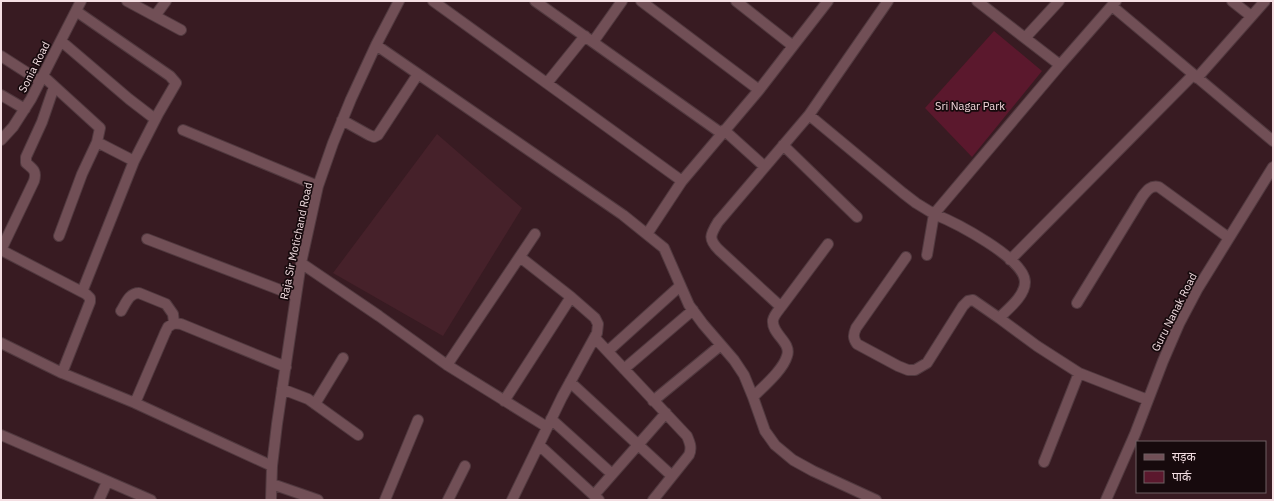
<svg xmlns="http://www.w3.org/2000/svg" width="1274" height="501" font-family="'IBM Plex Sans','Noto Sans Devanagari',sans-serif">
<rect width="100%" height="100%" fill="#381b22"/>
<path fill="#46212a" d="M437,134L522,208L443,336L333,273Z"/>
<path fill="#5b182d" d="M994,31L1042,71L972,157L925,108Z"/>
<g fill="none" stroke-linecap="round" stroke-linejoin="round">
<defs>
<path id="minor" d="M127,1L181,30
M433,1L682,181
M535,1L721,133
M641,1L759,90
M1232,1L1251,16
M1112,6L1273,141
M76,11L170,76L176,83L158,114L134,161L82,292
M155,16L166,1
M1025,38L1059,1
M61,41L129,99L155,119
M593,42L622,1
M376,45L623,215L664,248L689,305L703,324L734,360L744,375L753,397L765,431L775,445L793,460L813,471L876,500
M793,46L828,1
M1,56L40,81
M1060,65L1116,1
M43,76L100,128L97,142L82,174L59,236
M1197,78L1265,1
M547,83L585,36
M1,95L25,109
M809,115L903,193L916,203L934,214L1060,65L977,1
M342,120L369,135L374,137L378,135L418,74
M183,130L318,186
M724,130L765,167
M1,140L13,127L31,99L81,1
M97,142L134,161
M783,145L857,217
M647,234L682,181L759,90L793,46L736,1
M147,239L296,296
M828,244L781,307L719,250C708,239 710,235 718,222L809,115L888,1
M1,250L86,294L90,298V302L62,373
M1,250L34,181C37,171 33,169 26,163V157L42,122L54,87
M927,255L934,214C954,222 1025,258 1025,282C1025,296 1008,309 999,318L1037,346L1079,373L1148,400
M906,257L856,328C853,335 853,338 857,344L898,366L908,370H915L927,363L963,306L968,301L973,300L999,318
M1010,260L1193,75
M301,263L379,316L447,365L547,427
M1077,303L1142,197C1147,190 1151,185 1159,187L1229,238
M121,311C126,303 129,293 139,293L166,304L173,314L174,323
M595,338L687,436C690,443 692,448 689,455L653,500
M1,343L62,373L135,403L272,466
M608,351L680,286
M447,365L535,234
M624,369L693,310
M570,382L672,476
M282,389L308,399L358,435
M753,397C764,386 783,370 787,356C792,342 771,334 773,320C774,315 778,311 781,307
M504,401L571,297
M653,401L721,345
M135,403L165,333L168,327L174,323L181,324L286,367
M315,404L343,358
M551,419L612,474
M1,435L151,500
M539,445L599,500
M1044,462L1079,373
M272,484L318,500
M594,495L666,413
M99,500L107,482
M271,500L272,466L277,424L296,296L301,263L318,186L333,143L351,99L376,45L399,1
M385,500L418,420
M448,500L465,466
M512,500L562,397L597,333L598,324L595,318L571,297L520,257
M1106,500L1135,434L1163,361L1179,324L1198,288L1273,167"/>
</defs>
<use href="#minor" stroke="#51393f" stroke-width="12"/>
<use href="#minor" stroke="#714f56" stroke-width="10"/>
</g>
<g text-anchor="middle" stroke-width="3.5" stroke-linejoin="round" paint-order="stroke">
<g font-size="11" fill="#f4dfe3" stroke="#170a0d">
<text transform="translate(34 67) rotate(-63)" y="4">Sonia Road</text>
<text transform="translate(296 241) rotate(-78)" y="4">Raja Sir Motichand Road</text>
<text transform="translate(1174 312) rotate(-63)" y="4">Guru Nanak Road</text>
</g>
<g font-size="11" fill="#f3d8dd" stroke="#170a0d">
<text x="970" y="110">Sri Nagar Park</text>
</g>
</g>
<rect width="1274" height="501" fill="none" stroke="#f4dfe3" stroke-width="4"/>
<rect x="1136" y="441" width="130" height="52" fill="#170a0d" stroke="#6f5f63"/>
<rect x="1144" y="454" width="20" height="6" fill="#714f56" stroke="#6f5f63"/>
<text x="1172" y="461" font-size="12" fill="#f4dfe3">सड़क</text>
<rect x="1144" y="471" width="20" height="12" fill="#5b182d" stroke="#6f5f63"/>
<text x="1172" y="481" font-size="12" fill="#f4dfe3">पार्क</text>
</svg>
